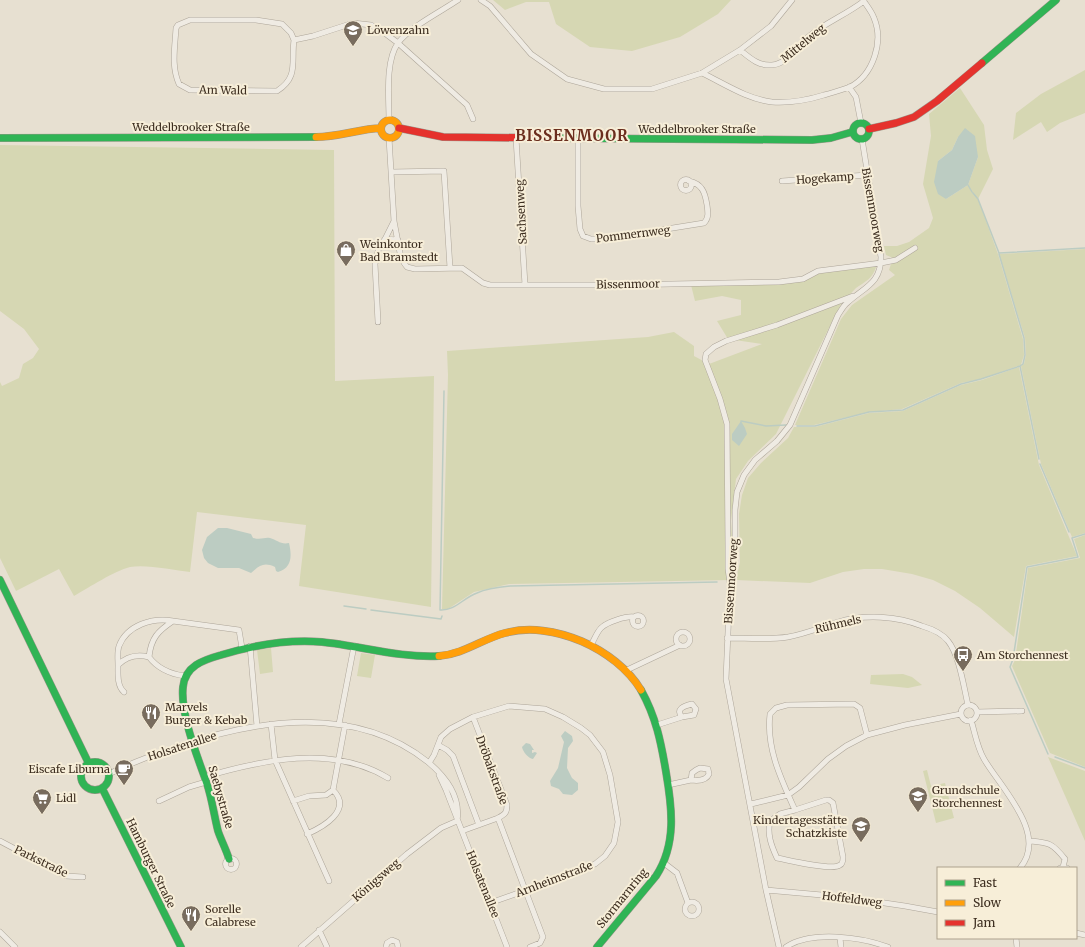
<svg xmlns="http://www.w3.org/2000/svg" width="1085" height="947" font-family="Merriweather,serif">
<rect width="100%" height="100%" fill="#e7e0d1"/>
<path fill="#d6d7b3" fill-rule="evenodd" d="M493,0H731L718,14L680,37L632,51L590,47L556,24L549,2H526L505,10Z
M1085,70V113L1060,123L1047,132L1041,122L1013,140L1016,113L1041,94Z
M960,88L984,125L987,150L993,169L978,199L998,254L1023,339L1024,355L1021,365L981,379L961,383L902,409L869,412L814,425H795L841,319L852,305L895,275L889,270L893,258L886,255L884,246H897L909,242L929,228L933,218L923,184L931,136L929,114ZM958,137L978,157L968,185L946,199L938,161L952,150Z
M0,145L334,150L335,381L434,376L431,607L299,586L306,525L197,512L190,572C173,570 146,564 130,567C114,571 90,587 74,596L59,569L16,591L0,558V382L2,386L19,378L23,364L33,358L39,349L24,329L0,311Z
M1085,249V533L1072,537L1041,464L1021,366L1024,364L1026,355L1025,338L999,254Z
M874,266L876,267C873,278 865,282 856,288C851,293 847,298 842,302L776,434L748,461L736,479L731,521L734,566L731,580L509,584L474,592L448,609H442L448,375L447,351L648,337L674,332L694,346V356L709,364L762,344L728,339L717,321L741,315V300L722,296L695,301L691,285L780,283L818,273Z
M1019,367L1039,465L1077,556L1026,566L1014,637L980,608L955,591L933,580L912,574L882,569H864L843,572L810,583L736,580L740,562L739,514L742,495L748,478L761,463L788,438L794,427H815L869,413L903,411L961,385L982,380Z
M1085,535V767L1050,753L1012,666L1015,660L1028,568L1080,558L1074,539Z
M271,648L273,672L260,674L257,650Z
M361,653L375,655L371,678L357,676Z
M903,674L912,677L922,685L908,688L870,684L871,675Z
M1048,757L1085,771V841Z
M927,770L931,786L945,783L954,818L936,823L923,771Z"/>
<path fill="#bcccc2" d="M965,128L975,136L978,157L968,185L946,199L938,194L934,182L938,161L952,150L958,137Z
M741,421L745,428L747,434L739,446L732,440V434Z
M218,528H227L251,534L253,538C262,540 264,537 270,538C277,540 281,545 289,543C292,556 292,568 278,572L276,571L275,567C264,562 260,565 251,573L239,568H218L208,563L204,558L202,550L207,537Z
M565,731L572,736L573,741L568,748L567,768L572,778L578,783V790L572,795L563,794L559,789L551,786L550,781L558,768L564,742L561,736Z
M526,743L530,744L534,750H532V753L535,752L537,753L533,759C528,758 523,752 522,747Z"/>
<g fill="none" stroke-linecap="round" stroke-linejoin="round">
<path stroke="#bcccc2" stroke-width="1.5" d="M968,185L972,192
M973,193L978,199L999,253L1085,248
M999,254L1024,338L1025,355L1023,364L1020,366
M444,391L440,610C455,611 463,598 477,593C488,588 500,587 511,586L717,582
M741,421L766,426L786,425
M797,426H815L869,412L903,410L961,384L981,379L1020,366L1039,459
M1040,464L1069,532
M344,606L366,609
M371,610L441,619L442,616
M1048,754L1010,667L1013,659L1027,567L1078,557L1072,538L1085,534
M1055,757L1085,768"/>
<defs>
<path id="street" d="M481,0L490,6L531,54L567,79L604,89H652L702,73L740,50L771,26L792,0
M294,40C291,62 299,77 277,91L190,90L179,84C171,66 175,47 176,28L178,25L190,20H256L282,24L291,33L294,40L313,36L353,23L371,25L386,34L398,43L467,105L473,119
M740,50C750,58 758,66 772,65C787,64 797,47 807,38C824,23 846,15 864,1
M702,73C725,84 747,99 772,102C789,103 808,100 824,95C832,93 841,90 850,87C873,75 884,42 874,18C872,12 867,6 863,0
M849,87L856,97L861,123
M389,120C389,98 385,61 398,43C410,27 440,12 458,0
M389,138L394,221L400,253L404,263L407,267L415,269L462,268L483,283L490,285H619L779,282L803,279L818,271L881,263L896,260L915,248
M516,138L525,285
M578,139V206L580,229L583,236L591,239H604L704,223C709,218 708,212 707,205C705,192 702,184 689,181
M392,172L444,171L450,268
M680.5 185a5.5 5.5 0 1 1 11 0a5.5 5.5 0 1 1-11 0Z
M782,181L867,175
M385,239L398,240
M378,322L375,264L379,247L385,239L394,221
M730,583L728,569V545L727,424L720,399L705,360L706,354L714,347L726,341L777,325L853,296
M632.5 621a5.5 5.5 0 1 1 11 0a5.5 5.5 0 1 1-11 0Z
M676 639a7 7 0 1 1 14 0a7 7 0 1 1-14 0Z
M727,638C747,638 768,640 788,637C805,634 822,627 838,622C865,614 897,616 922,626C932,629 942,633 948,641C959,654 964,688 968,705
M591,645C594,640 597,632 601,628C607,622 626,616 634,617
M250,646L257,726
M149,657C137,654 127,656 118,665C118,659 117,652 119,646C127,625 153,617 173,621
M118,665C118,674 117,686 124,692
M627,670L680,645
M185,676C170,674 158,669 149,657C151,638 158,631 173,621L239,630L242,648
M692,704L696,709L694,715L682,717C675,709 684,706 692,704Z
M961 713a8 8 0 1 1 16 0a8 8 0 1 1-16 0Z
M977,712L1022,711
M473,717L507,805C507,813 505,814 498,818
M971,720C975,733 977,747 984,759C1000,787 1049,834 1020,868
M271,724L275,760L329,881
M339,724L354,646
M657,725L682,717
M438,745L447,750L453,756L479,825
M429,763L434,755L441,737L450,729L473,717L509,706L545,709L563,717L581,728L590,735L603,752L610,775L618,822L614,843L605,856L595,864L572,874L490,903
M700,768L708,769L709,774C706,781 698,781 691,780L692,773L696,770Z
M109,774C132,762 158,753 182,745C263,718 357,705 428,762C446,777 461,797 457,821
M439,775L446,790L507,947
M204,777C262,760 332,744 388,778
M668,785L691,780
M333,790L345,725
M159,801L189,787L206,782
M293,801L309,796L326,795L333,790C353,810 323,827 307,834
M751,804L788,795L799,787L828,759L846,746L867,735L905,725L961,714
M795,810L780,814L770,821C767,834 771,845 777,858C788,860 832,871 840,865C843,864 843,860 843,857L833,803L829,800H826L795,810C781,779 766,748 770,714L776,708L787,705L854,704L860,708L867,735
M462,831L498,818L543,937L540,943L530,947
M0,841L66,876L83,877
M1030,841C1050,843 1052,843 1065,859L1063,867
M225.5 864a5.5 5.5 0 1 1 11 0a5.5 5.5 0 1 1-11 0Z
M664,863L677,873L688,903
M1060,868L1063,867L1067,868
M766,890L844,897L905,906L938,912
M685 909a7 7 0 1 1 14 0a7 7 0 1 1-14 0Z
M319,930L327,947
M0,932L15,947
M1076,933L1085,935
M840,938L841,947
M1016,938L1017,947
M301,947L407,854L441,828L457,821
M386,947L387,943L392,940L397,942L398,947
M779,947L766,890L726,679L730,585L735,568V510L737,492L744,475L755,460L777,441L790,425L838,315C841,311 843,306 847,303C864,287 881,284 881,257L862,139
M786,947C811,930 861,937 888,947"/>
<path id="fast" d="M982,63L1056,0
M853 131a8 8 0 1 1 16 0a8 8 0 1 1-16 0Z
M0,138L316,137
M549,138L812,140L831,138L852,132
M0,580L89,764
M81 776a14 14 0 1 1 28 0a14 14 0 1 1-28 0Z
M102,788L181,947
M229,859C226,849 221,840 218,831C214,815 212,799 207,784C198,758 180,714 183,687C185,666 203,660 221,655C254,645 288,639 322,642C361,646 400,658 439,656
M597,947L656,876C677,844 672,807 666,772C661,742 656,717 641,690"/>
<path id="slow" d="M381 129a9 9 0 1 1 18 0a9 9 0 1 1-18 0Z
M316,137C338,137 359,129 381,128
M439,656C464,654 482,639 505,633C553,620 616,649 641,690"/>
<path id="jam" d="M399,128L443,137L549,138
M869,129L896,123L914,117L937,101L982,63"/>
</defs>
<use href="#street" stroke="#ada599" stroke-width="6"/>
<use href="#fast" stroke="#9c958a" stroke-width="8"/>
<use href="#slow" stroke="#9c958a" stroke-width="8"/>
<use href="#jam" stroke="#9c958a" stroke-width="8"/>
<use href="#street" stroke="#efebe3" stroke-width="5"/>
<use href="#fast" stroke="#30b455" stroke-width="7"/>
<use href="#slow" stroke="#ff9f0a" stroke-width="7"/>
<use href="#jam" stroke="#e5322d" stroke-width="7"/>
</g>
<defs>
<symbol id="school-pin" viewBox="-11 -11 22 30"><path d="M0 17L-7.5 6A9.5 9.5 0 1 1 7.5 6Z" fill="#786c5e" stroke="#f7eed8"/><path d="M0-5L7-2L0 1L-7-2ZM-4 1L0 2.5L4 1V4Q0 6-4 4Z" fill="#fff"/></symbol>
<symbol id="shop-pin" viewBox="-11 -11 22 30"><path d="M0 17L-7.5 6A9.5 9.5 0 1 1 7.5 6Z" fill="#786c5e" stroke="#f7eed8"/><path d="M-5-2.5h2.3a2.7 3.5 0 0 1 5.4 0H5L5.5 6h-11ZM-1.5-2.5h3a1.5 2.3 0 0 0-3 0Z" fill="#fff"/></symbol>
<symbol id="bus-pin" viewBox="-11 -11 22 30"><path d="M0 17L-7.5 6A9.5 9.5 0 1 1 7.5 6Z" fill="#786c5e" stroke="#f7eed8"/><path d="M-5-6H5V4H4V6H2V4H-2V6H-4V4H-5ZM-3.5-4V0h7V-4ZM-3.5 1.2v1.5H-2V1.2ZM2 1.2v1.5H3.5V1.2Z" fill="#fff"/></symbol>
<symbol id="restaurant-pin" viewBox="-11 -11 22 30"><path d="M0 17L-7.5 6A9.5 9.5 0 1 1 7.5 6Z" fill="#786c5e" stroke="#f7eed8"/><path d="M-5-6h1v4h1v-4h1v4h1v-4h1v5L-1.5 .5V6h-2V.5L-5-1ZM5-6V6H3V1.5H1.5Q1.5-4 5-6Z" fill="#fff"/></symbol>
<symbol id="cafe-pin" viewBox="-11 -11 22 30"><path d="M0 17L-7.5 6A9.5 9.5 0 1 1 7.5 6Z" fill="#786c5e" stroke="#f7eed8"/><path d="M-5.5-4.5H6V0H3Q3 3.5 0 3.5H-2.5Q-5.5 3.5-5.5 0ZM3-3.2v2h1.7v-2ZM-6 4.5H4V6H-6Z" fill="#fff"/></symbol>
<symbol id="supermarket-pin" viewBox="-11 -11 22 30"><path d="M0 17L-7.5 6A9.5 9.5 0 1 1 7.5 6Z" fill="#786c5e" stroke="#f7eed8"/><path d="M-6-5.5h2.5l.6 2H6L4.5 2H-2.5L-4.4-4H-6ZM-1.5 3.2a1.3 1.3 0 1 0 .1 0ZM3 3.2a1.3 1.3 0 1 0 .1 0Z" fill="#fff"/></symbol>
</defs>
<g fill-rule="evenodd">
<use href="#school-pin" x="342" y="19" width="22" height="30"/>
<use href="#shop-pin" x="335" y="239" width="22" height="30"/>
<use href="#bus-pin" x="952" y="644" width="22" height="30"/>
<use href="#restaurant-pin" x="140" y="702" width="22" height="30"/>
<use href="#cafe-pin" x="113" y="758" width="22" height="30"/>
<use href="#school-pin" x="907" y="785" width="22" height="30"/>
<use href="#supermarket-pin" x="31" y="787" width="22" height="30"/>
<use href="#school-pin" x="850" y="815" width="22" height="30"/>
<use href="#restaurant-pin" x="180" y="904" width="22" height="30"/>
</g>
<g text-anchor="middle" stroke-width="4" stroke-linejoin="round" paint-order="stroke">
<g font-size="11" fill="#3d2e20" stroke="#f7eed8" text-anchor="start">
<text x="367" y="34">Löwenzahn</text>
<text x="360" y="248">Weinkontor<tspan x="360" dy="13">Bad Bramstedt</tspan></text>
<text x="977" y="659">Am Storchennest</text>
<text x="165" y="711">Marvels<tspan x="165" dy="13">Burger &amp; Kebab</tspan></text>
<text x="110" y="773" text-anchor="end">Eiscafe Liburna</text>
<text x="932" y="794">Grundschule<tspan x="932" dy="13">Storchennest</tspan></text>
<text x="56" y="802">Lidl</text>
<text x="847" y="824" text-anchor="end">Kindertagesstätte<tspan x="847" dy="13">Schatzkiste</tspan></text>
<text x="205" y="913">Sorelle<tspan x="205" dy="13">Calabrese</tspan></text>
</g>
<g font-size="11" fill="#3d2e20" stroke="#f7eed8">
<text transform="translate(803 43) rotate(-39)" y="4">Mittelweg</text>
<text transform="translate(223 90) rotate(1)" y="4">Am Wald</text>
<text x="191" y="131">Weddelbrooker Straße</text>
<text x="697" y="133">Weddelbrooker Straße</text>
<text transform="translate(825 178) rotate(-4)" y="4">Hogekamp</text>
<text transform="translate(873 210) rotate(80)" y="4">Bissenmoorweg</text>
<text transform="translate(521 212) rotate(-93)" y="4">Sachsenweg</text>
<text transform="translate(633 234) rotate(-7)" y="4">Pommernweg</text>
<text transform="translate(628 284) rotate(-1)" y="4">Bissenmoor</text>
<text transform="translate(731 581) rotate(-86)" y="4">Bissenmoorweg</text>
<text transform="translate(838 624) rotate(-13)" y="4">Rühmels</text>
<text transform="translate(182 746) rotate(-18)" y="4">Holsatenallee</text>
<text transform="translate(492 770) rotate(70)" y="4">Dröbakstraße</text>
<text transform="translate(221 797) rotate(74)" y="4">Saebystraße</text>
<text transform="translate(41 861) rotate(26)" y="4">Parkstraße</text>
<text transform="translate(151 863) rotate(64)" y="4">Hamburger Straße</text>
<text transform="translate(554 879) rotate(-21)" y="4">Arnheimstraße</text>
<text transform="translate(376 880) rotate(-41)" y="4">Königsweg</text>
<text transform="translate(483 884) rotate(68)" y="4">Holsatenallee</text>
<text transform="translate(622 898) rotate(-51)" y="4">Stormarnring</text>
<text transform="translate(852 899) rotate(7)" y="4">Hoffeldweg</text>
</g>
<g font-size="15" font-weight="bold" letter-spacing="1" fill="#6b2e1e" stroke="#f7eed8">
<text x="572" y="141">BISSENMOOR</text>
</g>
</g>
<rect x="937" y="867" width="140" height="72" fill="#f7eed8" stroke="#ada18e"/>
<rect x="945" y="880" width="20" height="6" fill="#30b455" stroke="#ada18e"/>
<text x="973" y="887" font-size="12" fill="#3d2e20">Fast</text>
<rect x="945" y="900" width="20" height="6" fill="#ff9f0a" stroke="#ada18e"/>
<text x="973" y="907" font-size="12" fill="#3d2e20">Slow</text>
<rect x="945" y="920" width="20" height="6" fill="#e5322d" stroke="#ada18e"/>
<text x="973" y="927" font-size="12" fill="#3d2e20">Jam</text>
</svg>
